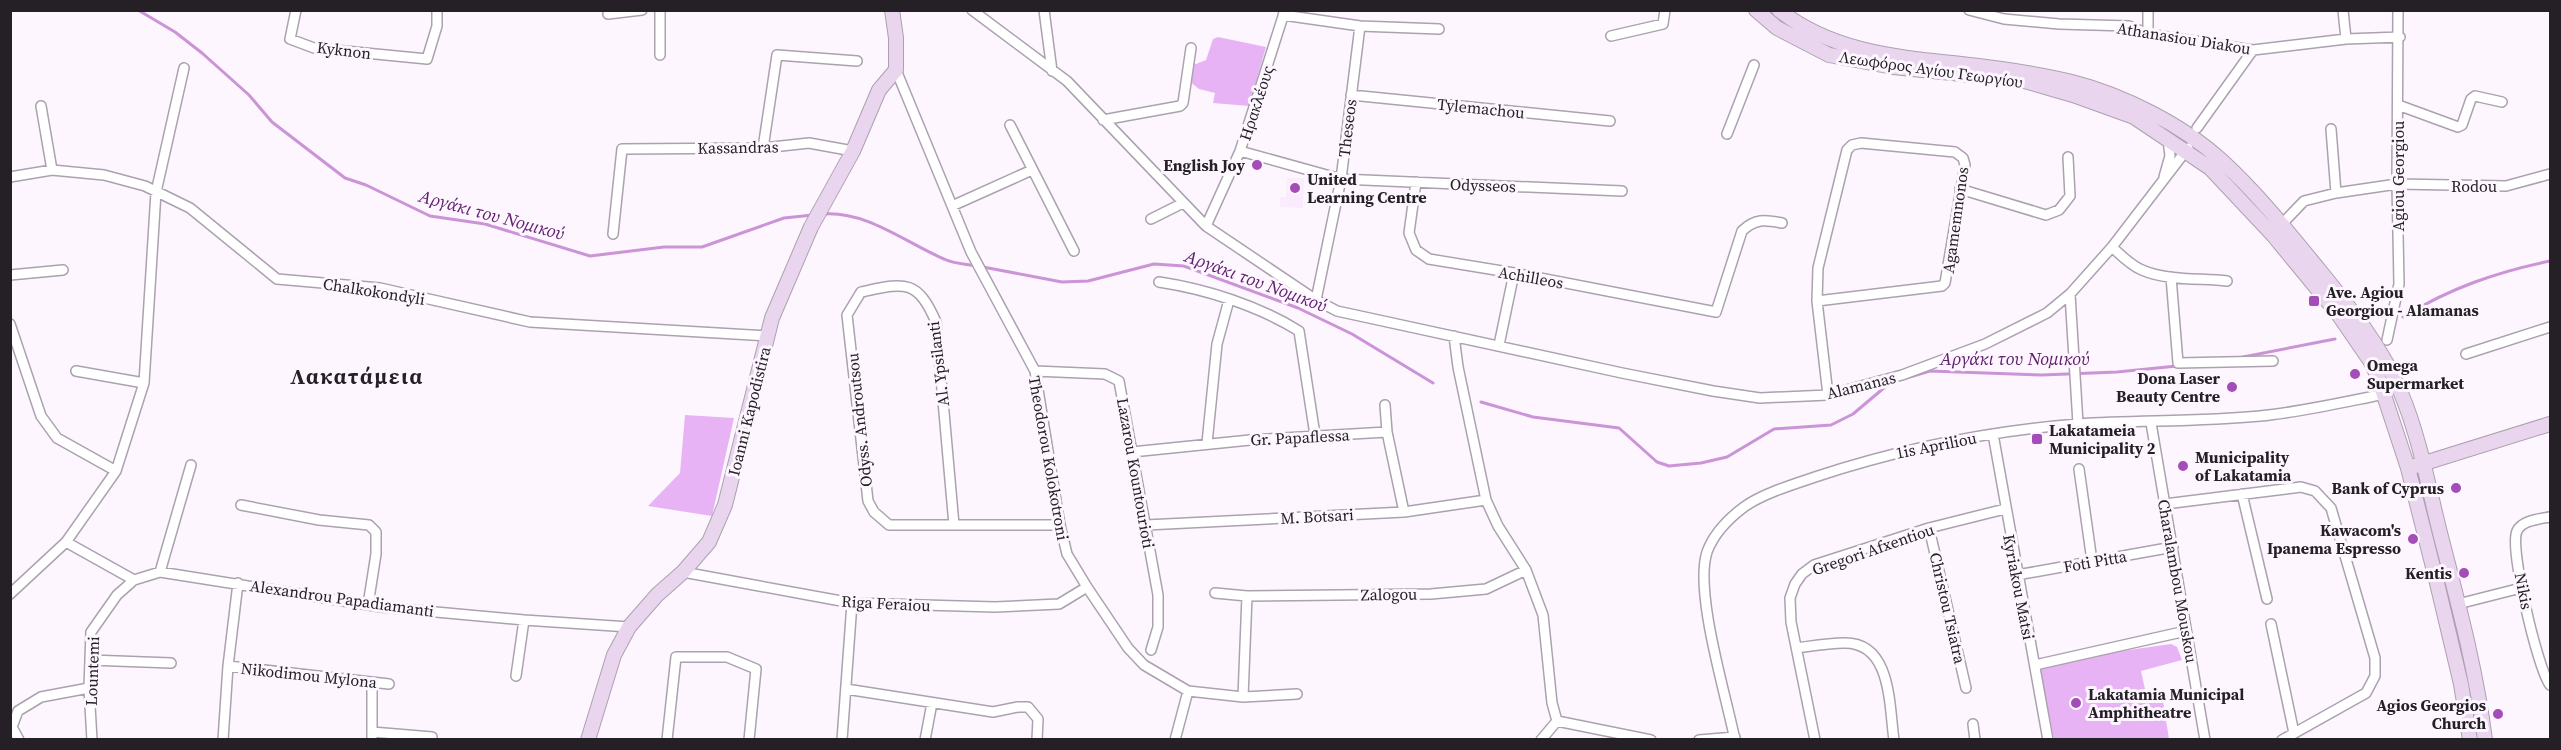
<svg xmlns="http://www.w3.org/2000/svg" width="2561" height="750" font-family="'Source Serif 4',serif">
<rect width="100%" height="100%" fill="#fdf6ff"/>
<path fill="#faecfd" d="M1287,178H1304L1303,208L1280,207V197H1286Z"/>
<path fill="#e8b3f4" d="M1218,37L1266,47L1249,106L1213,103L1215,93L1199,89L1189,81L1192,63L1196,64L1206,60L1213,39Z
M685,415L734,418L712,516L648,506L680,473Z
M2171,644L2177,647L2182,660L2141,671L2148,703L2163,701L2169,739H2054L2040,669L2094,655Z"/>
<g fill="none" stroke-linecap="round" stroke-linejoin="round">
<path stroke="#ca94d6" stroke-width="3" d="M138,10L175,32L202,53L249,95L272,122L345,178L366,185L430,216L485,224L590,256L664,247H702L784,218L813,215
M822,214C866,210 906,243 944,259C954,264 966,264 976,266
M983,267L1062,282L1088,281L1154,264L1184,266L1298,308L1352,334L1433,383
M2403,317C2450,288 2497,272 2550,261
M2243,357L2335,339
M1903,379L1930,371L2042,375L2117,372L2177,366
M1481,402L1533,417L1619,428L1657,462L1669,466L1701,463L1727,457L1774,429L1831,425L1853,414L1891,382"/>
<defs>
<path id="street" d="M296,10L290,39L314,48L427,59L437,26V10
M972,10L1067,81L1206,226L1316,300L1337,311L1622,373L1713,391L1760,398L1828,395L1902,375L1985,344L2047,313L2070,294L2112,247L2188,148
M1044,10L1052,71
M1969,10L2004,19L2059,24L2129,26L2148,34L2253,50L2346,39L2400,37
M2343,10L2346,39
M608,14L642,10
M1283,15L1360,26L1439,29
M2148,34V10
M1611,36L1663,24L1665,10
M660,55V10
M896,70L971,252L1035,371L1060,525L1067,554L1087,587L1128,648L1144,665L1188,691L1243,697L1297,694
M1351,95L1610,121
M2398,105L2458,127L2462,125L2471,99L2475,96L2502,102
M41,106L52,170
M1103,120L1180,106L1183,103L1191,48
M1010,125L1074,251
M2197,128L2253,50
M2331,129L2336,193
M1727,134L1754,65
M763,148L777,55L857,61
M1240,151L1341,179L1622,191
M10,177L52,170L104,175L145,186L190,208L277,279L380,288L530,322L768,336
M2164,177L2170,156L2168,140
M1416,182L1409,233L1416,250L1429,259L1514,273L1716,312L1742,231C1756,218 1765,220 1782,223
M1960,189L2046,215L2059,210L2070,196L2068,157
M952,206L1032,170
M1151,219L1183,203
M1206,226L1240,151L1285,10
M2279,227L2304,201L2336,193L2397,184L2506,186L2550,174
M613,234L622,149L763,148L809,143L853,151
M2112,247C2121,255 2130,265 2142,270C2167,281 2201,278 2227,281
M10,275L63,270
M2171,277L2178,363L2273,361
M1159,282C1206,289 1259,306 1299,331L1315,435
M2070,294L2078,424
M1316,300L1341,179L1360,26
M1817,301L1942,286L1945,283L1965,165L1963,158L1955,152L1861,143L1852,145L1847,150L1818,268L1817,301L1828,395
M10,324L41,416L57,438L116,471
M1454,336L1458,367L1486,500L1498,526L1526,570L1543,615L1552,703L1557,721
M2387,340L2399,284L2397,184L2398,10
M1499,345L1514,273
M2466,354L2550,327
M76,371L144,383
M1035,371L1105,374L1119,381L1158,595V627L1151,650
M1385,405L1387,432
M2151,423L2205,740
M1993,434L2048,740
M1207,443L1217,344L1229,300
M1132,452L1250,440L1387,432L1404,512
M2079,469L2092,561
M2242,494L2267,599
M2165,504L2301,487L2315,491L2331,508L2375,658V676L2366,693L2282,740
M241,505L319,520L369,525L376,532V554L368,605
M2550,517C2540,519 2522,520 2517,531C2509,548 2538,670 2550,685
M954,525L936,322C917,278 904,283 861,292L847,315L868,501L874,512L889,525H1060
M1146,525L1404,512L1486,500
M1929,528L1966,688
M66,542L134,580L160,572L381,607L524,620L629,627
M160,572L191,465
M683,572L852,603L995,607L1059,604L1087,587
M2017,575L2173,547
M1215,593L1247,596L1431,594L1486,589L1526,570
M10,594L66,542L116,471L144,383L156,192L184,68
M2458,604L2521,588
M2271,624L2294,733
M1797,648C1812,646 1828,643 1844,643C1892,642 1889,706 1894,740
M90,660L171,663
M2035,665L2186,631
M228,666L238,583
M516,676L524,620
M372,683V740
M846,689L993,712L1018,707H1028L1038,719L1037,740
M1243,697L1247,596
M1557,721L1651,740
M1973,724L1975,740
M372,732L432,737
M19,740L12,727L18,711L41,697L89,688
M92,740L89,688L91,632L117,595L134,580
M223,740L228,666L389,684
M667,740L676,657H727L756,669L749,740
M842,740L852,603
M925,740L932,703
M1175,740L1188,691
M1541,740L1557,721
M1699,740L1735,737
M1735,740C1726,695 1694,592 1707,552C1714,533 1728,519 1744,507C1762,494 1794,484 1815,477C1900,449 1988,431 2078,424C2138,420 2199,422 2260,416C2302,412 2344,402 2385,394
M1815,740L1791,622L1790,598L1795,584L1802,574L1814,565L1929,528L2005,509"/>
<path id="secondary" d="M1756,10L1777,28L1829,55L1893,67L2021,80L2073,95L2134,117L2210,168L2273,235L2338,314L2371,362L2378,377L2408,468L2437,583L2461,684L2470,740
M1779,10C1832,52 1896,57 1961,64C1998,68 2035,73 2072,82C2123,95 2183,125 2222,161C2258,194 2289,233 2320,271C2351,309 2382,347 2401,393C2419,436 2428,484 2439,529C2457,599 2476,668 2485,740
M2415,466L2550,424
M588,740L614,655L629,627L657,595L683,572L709,542L725,505L772,318L811,227L853,151L879,90L896,70V38L892,10"/>
</defs>
<use href="#street" stroke="#aca1af" stroke-width="12"/>
<use href="#secondary" stroke="#aca1af" stroke-width="16"/>
<use href="#street" stroke="#fff" stroke-width="9"/>
<use href="#secondary" stroke="#ead5ef" stroke-width="14"/>
</g>
<g fill="#a44cb8" stroke="#fdf6ff" stroke-width="2">
<circle cx="1257" cy="165" r="6"/>
<circle cx="1295" cy="188" r="6"/>
<rect x="2308" y="295" width="12" height="12" rx="3"/>
<circle cx="2355" cy="374" r="6"/>
<circle cx="2232" cy="387" r="6"/>
<rect x="2031" y="433" width="12" height="12" rx="3"/>
<circle cx="2183" cy="466" r="6"/>
<circle cx="2456" cy="488" r="6"/>
<circle cx="2413" cy="539" r="6"/>
<circle cx="2464" cy="573" r="6"/>
<circle cx="2076" cy="703" r="6"/>
<circle cx="2498" cy="714" r="6"/>
</g>
<g text-anchor="middle" stroke-width="6" stroke-linejoin="round" paint-order="stroke">
<g font-size="16" fill="#242025" stroke="#fdf6ff">
<text transform="translate(2184 38) rotate(9)" y="6">Athanasiou Diakou</text>
<text transform="translate(344 50) rotate(7)" y="6">Kyknon</text>
<text transform="translate(1931 69) rotate(8)" y="6">Λεωφόρος Αγίου Γεωργίου</text>
<text transform="translate(1256 103) rotate(-72)" y="6">Ηρακλέους</text>
<text transform="translate(1481 108) rotate(6)" y="6">Tylemachou</text>
<text transform="translate(1347 128) rotate(-83)" y="6">Theseos</text>
<text transform="translate(738 147) rotate(-1)" y="6">Kassandras</text>
<text transform="translate(2398 176) rotate(-90)" y="6">Agiou Georgiou</text>
<text transform="translate(1483 185) rotate(2)" y="6">Odysseos</text>
<text x="2474" y="192">Rodou</text>
<text transform="translate(1955 220) rotate(-82)" y="6">Agamemnonos</text>
<text transform="translate(1531 277) rotate(10)" y="6">Achilleos</text>
<text transform="translate(374 291) rotate(9)" y="6">Chalkokondyli</text>
<text transform="translate(938 364) rotate(-97)" y="6">Al. Ypsilanti</text>
<text transform="translate(1861 385) rotate(-14)" y="6">Alamanas</text>
<text transform="translate(749 411) rotate(-76)" y="6">Ioanni Kapodistira</text>
<text transform="translate(859 420) rotate(-96)" y="6">Odyss. Androutsou</text>
<text transform="translate(1300 437) rotate(-3)" y="6">Gr. Papaflessa</text>
<text transform="translate(1936 445) rotate(-11)" y="6">1is Apriliou</text>
<text transform="translate(1049 458) rotate(80)" y="6">Theodorou Kolokotroni</text>
<text transform="translate(1136 473) rotate(80)" y="6">Lazarou Kountourioti</text>
<text transform="translate(1317 516) rotate(-3)" y="6">M. Botsari</text>
<text transform="translate(1873 549) rotate(-19)" y="6">Gregori Afxentiou</text>
<text transform="translate(2095 561) rotate(-10)" y="6">Foti Pitta</text>
<text transform="translate(2178 581) rotate(80)" y="6">Charalambou Mouskou</text>
<text transform="translate(2019 587) rotate(79)" y="6">Kyriakou Matsi</text>
<text transform="translate(2524 591) rotate(79)" y="6">Nikis</text>
<text transform="translate(1389 594) rotate(-1)" y="6">Zalogou</text>
<text transform="translate(342 598) rotate(8)" y="6">Alexandrou Papadiamanti</text>
<text transform="translate(886 603) rotate(3)" y="6">Riga Feraiou</text>
<text transform="translate(1948 608) rotate(77)" y="6">Christou Tsiatra</text>
<text transform="translate(92 671) rotate(-88)" y="6">Lountemi</text>
<text transform="translate(309 675) rotate(6)" y="6">Nikodimou Mylona</text>
</g>
<g font-size="16" font-weight="bold" fill="#242025" stroke="#fdf6ff" text-anchor="end">
<text x="1245" y="171">English Joy</text>
<text x="1307" y="185" text-anchor="start">United<tspan x="1307" dy="18">Learning Centre</tspan></text>
<text x="2326" y="298" text-anchor="start">Ave. Agiou<tspan x="2326" dy="18">Georgiou - Alamanas</tspan></text>
<text x="2367" y="371" text-anchor="start">Omega<tspan x="2367" dy="18">Supermarket</tspan></text>
<text x="2220" y="384">Dona Laser<tspan x="2220" dy="18">Beauty Centre</tspan></text>
<text x="2049" y="436" text-anchor="start">Lakatameia<tspan x="2049" dy="18">Municipality 2</tspan></text>
<text x="2195" y="463" text-anchor="start">Municipality<tspan x="2195" dy="18">of Lakatamia</tspan></text>
<text x="2444" y="494">Bank of Cyprus</text>
<text x="2401" y="536">Kawacom's<tspan x="2401" dy="18">Ipanema Espresso</tspan></text>
<text x="2452" y="579">Kentis</text>
<text x="2088" y="700" text-anchor="start">Lakatamia Municipal<tspan x="2088" dy="18">Amphitheatre</tspan></text>
<text x="2486" y="711">Agios Georgios<tspan x="2486" dy="18">Church</tspan></text>
</g>
<g font-size="18" font-style="italic" fill="#61206f" stroke="#fdf6ff">
<text transform="translate(492 215) rotate(15)" y="6">Αργάκι του Νομικού</text>
<text transform="translate(1256 281) rotate(20)" y="6">Αργάκι του Νομικού</text>
<text x="2015" y="365">Αργάκι του Νομικού</text>
</g>
<g font-size="22" font-weight="bold" letter-spacing="1.5" fill="#242025" stroke="#fdf6ff">
<text x="357" y="384">Λακατάμεια</text>
</g>
</g>
<rect width="2561" height="750" fill="none" stroke="#242025" stroke-width="24"/>
</svg>
